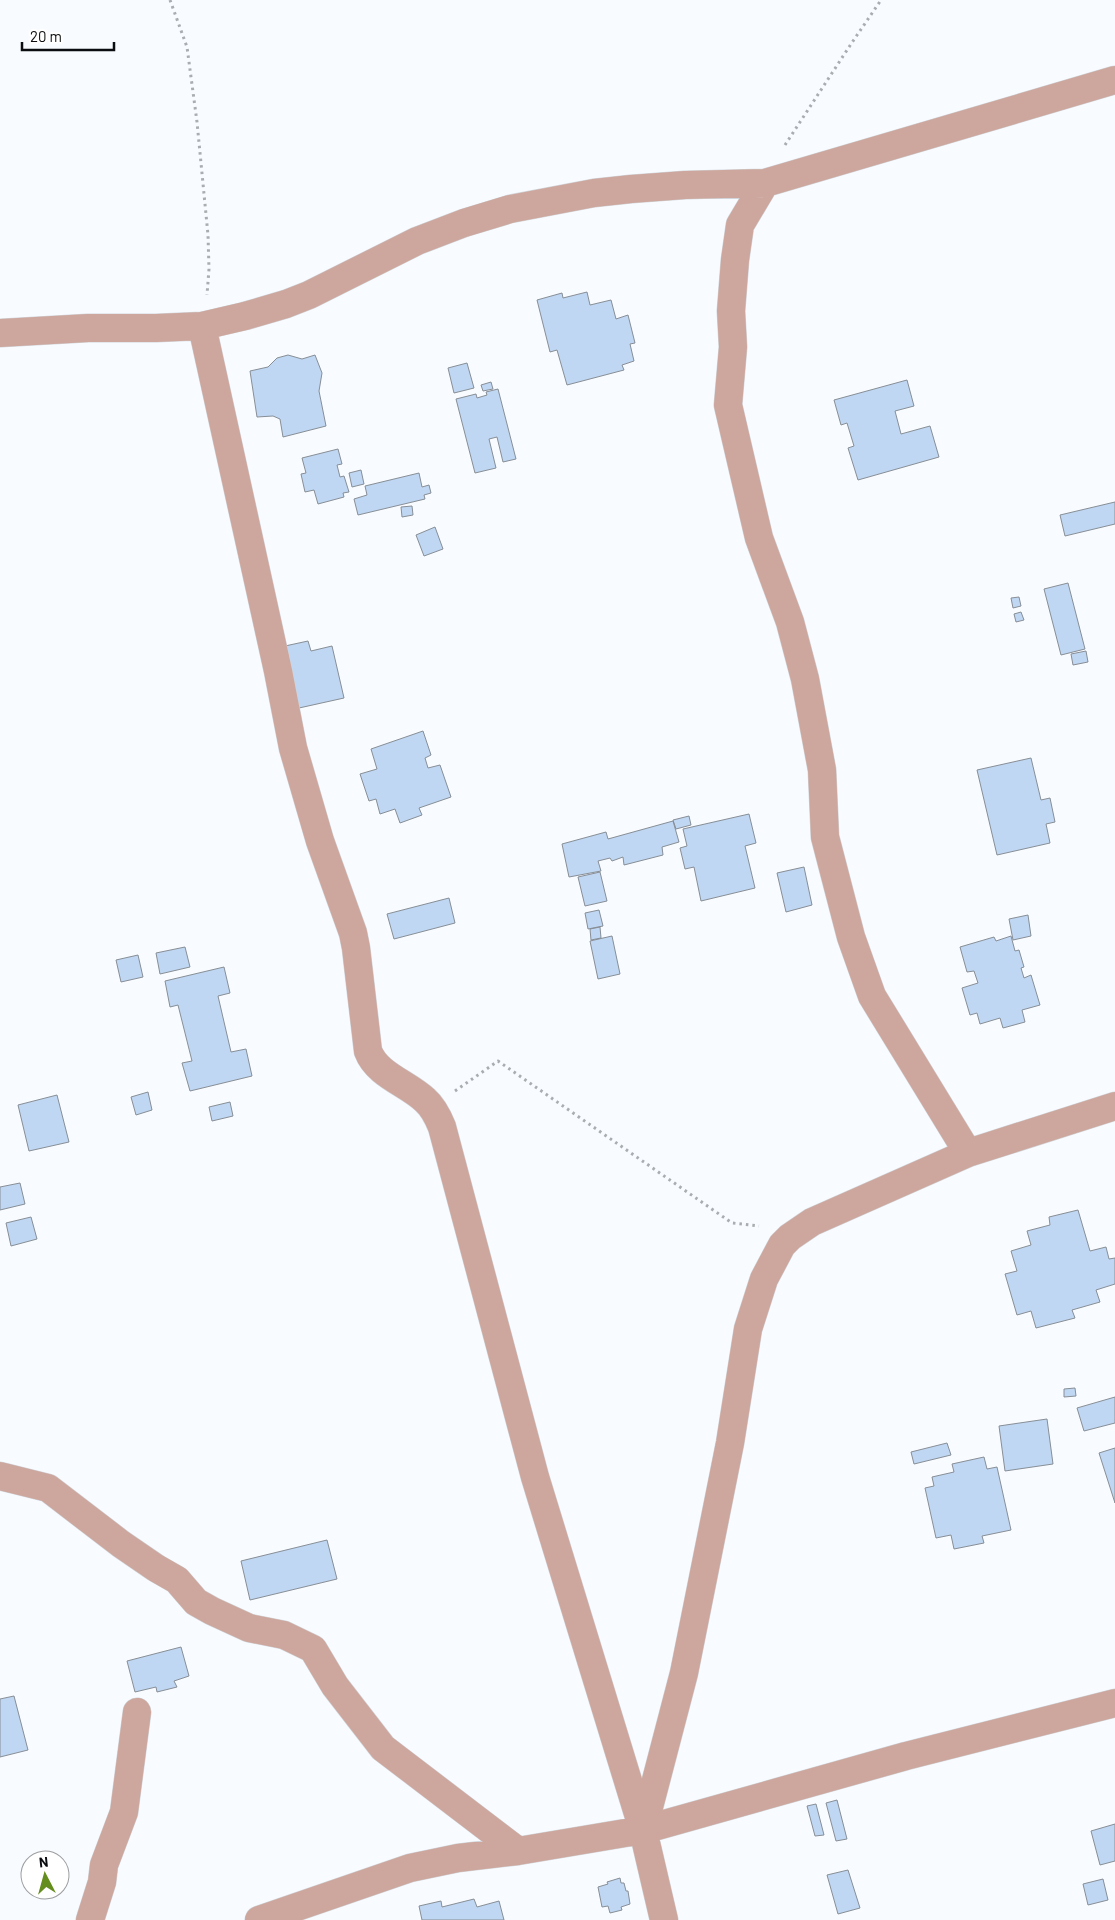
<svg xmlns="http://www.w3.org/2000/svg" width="1115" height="1920" font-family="Barlow,sans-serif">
<rect width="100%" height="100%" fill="#f8fbff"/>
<path fill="#bfd7f2" stroke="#878e96" d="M587,292L590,305L611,300L616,319L628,315L635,343L630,344L634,361L622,365L624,370L567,385L557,350L550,352L537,300L562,293L563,298Z
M288,355L302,359L315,355L322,373L319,391L326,426L283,437L280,419L273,416L257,417L250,371L268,367L277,358Z
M467,363L474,388L454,393L448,368Z
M907,380L914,406L895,411L901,434L930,426L939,457L858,480L848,448L854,446L847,423L841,425L834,400Z
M491,382L493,389L483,391L481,385Z
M498,389L516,459L503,462L497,437L489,439L496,468L475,473L456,399L476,394L477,398L487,395L486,392Z
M338,449L342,464L337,465L340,477L344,476L349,492L343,493L344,497L318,504L314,490L305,492L301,474L306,473L302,458Z
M361,470L364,484L352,487L349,473Z
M419,473L422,487L429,485L431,493L424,495L425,499L358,515L354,499L367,495L365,486Z
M1115,502V524L1065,536L1060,515Z
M412,506L413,515L402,517L401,507Z
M435,527L443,549L424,556L416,535Z
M1068,583L1085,649L1061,655L1044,589Z
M1019,597L1021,606L1013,608L1011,598Z
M1021,612L1024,620L1016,622L1014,614Z
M308,641L311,651L332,646L344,698L299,708L285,646Z
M1086,651L1088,662L1073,665L1071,654Z
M423,731L431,755L425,758L428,768L440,765L451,797L419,808L422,815L400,823L395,809L380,814L376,799L369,801L360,774L377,769L371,749Z
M1031,758L1041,800L1050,798L1055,822L1046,824L1050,843L997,855L977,770Z
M749,814L756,843L745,846L755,888L701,901L694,867L685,869L680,848L687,846L683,829Z
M689,816L691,825L676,829L673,820Z
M673,821L679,842L662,847L663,855L624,865L623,857L612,861L610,858L598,861L601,871L569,877L562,844L606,832L608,839Z
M804,867L812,905L786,912L777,873Z
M600,872L607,901L585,906L578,877Z
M449,898L455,923L394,939L387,914Z
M599,910L603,926L588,929L585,913Z
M1028,915L1031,936L1013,940L1009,919Z
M600,927L601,938L591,940L590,929Z
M612,936L620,974L598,979L590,941Z
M1011,936L1015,951L1019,950L1024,967L1021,968L1024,978L1031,975L1040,1005L1022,1010L1025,1022L1003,1028L1000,1018L980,1024L977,1013L970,1015L962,988L978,983L974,971L967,972L960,947L994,937L996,941Z
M185,947L190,967L160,974L156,953Z
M138,955L143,977L121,982L116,960Z
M224,967L230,993L218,996L231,1052L246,1049L252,1076L190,1091L182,1063L192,1061L178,1005L170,1007L165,981Z
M148,1092L152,1110L136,1115L131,1097Z
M57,1095L69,1142L29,1151L18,1105Z
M230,1102L233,1116L212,1121L209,1107Z
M20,1183L25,1204L0,1210V1187Z
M1078,1210L1090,1251L1106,1247L1109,1259L1115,1258V1284L1096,1290L1100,1302L1072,1310L1075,1318L1036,1328L1031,1311L1017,1315L1005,1274L1017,1271L1011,1251L1031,1245L1027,1231L1050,1225L1049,1217Z
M31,1217L37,1239L11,1246L6,1223Z
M1075,1388L1076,1396L1064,1397V1389Z
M1115,1397V1423L1084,1431L1077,1408Z
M1047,1419L1053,1464L1005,1471L999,1426Z
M947,1443L951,1455L914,1464L911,1452Z
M1115,1448V1503L1099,1453Z
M984,1457L987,1469L997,1467L1011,1530L982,1536L984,1543L954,1549L951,1535L936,1538L925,1488L934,1486L932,1477L954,1472L952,1464Z
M327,1540L337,1579L250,1600L241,1561Z
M181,1647L189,1676L174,1681L177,1687L157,1692L156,1687L135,1692L127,1661Z
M14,1696L28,1750L0,1757V1699Z
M837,1800L847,1839L836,1841L826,1803Z
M816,1804L824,1835L815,1836L807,1806Z
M1115,1824V1861L1100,1865L1091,1831Z
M848,1870L860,1908L838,1914L827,1875Z
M620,1878L621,1883H624L626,1891H628L630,1904L621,1907L622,1910L610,1913L608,1906L602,1907L598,1887L608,1884L607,1882Z
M1103,1879L1108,1900L1088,1905L1083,1884Z
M474,1899L477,1907L499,1901L504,1920H422L419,1906L441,1901L442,1907Z"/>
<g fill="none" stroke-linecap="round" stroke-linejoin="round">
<defs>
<path id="street" d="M765,183L740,225L735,260L731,311L733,347L728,405L759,538L790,622L805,679L822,770L825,837L851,937L872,996L968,1153
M202,326L278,671L293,748L320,841L353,933L356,948L368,1051C377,1075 407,1083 425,1100C433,1107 438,1117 442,1127L535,1477L643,1830
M0,333L88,328H156L202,326L245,316L286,304L309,295L417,241L464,223L510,209L594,193L631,189L685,185L765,183L1115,80
M0,1476L48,1488L121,1544L156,1568L177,1580L196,1602L212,1611L249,1628L284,1635L313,1649L335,1686L383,1748L518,1851
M90,1920L102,1882L104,1865L124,1812L137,1712
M259,1920L410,1868L458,1858L518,1851L643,1830L906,1756L1115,1703
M664,1920L643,1830L684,1673L730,1443L748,1329L764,1279L782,1245L790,1237L812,1222L968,1153L1115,1106"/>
</defs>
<use href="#street" stroke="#d2d5d9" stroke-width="29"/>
<path stroke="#aaadb0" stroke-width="3" stroke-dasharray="2.5 4" stroke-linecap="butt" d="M170,0L187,47L197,122L208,235L209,269L207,295
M785,145L851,44L881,0
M455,1091L498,1061L732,1223L759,1226"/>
<use href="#street" stroke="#cda79d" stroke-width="28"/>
</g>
<g transform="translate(45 1875) rotate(354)"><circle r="24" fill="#ffffff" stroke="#9d9e9f"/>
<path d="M0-4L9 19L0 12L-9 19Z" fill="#638d1c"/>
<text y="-8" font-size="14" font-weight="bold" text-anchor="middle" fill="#0a0c0f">N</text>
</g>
<path d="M22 42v8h92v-8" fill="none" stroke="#0a0c0f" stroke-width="2.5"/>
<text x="30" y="42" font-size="15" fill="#0a0c0f" stroke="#ffffff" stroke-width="4" paint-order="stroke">20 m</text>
</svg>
